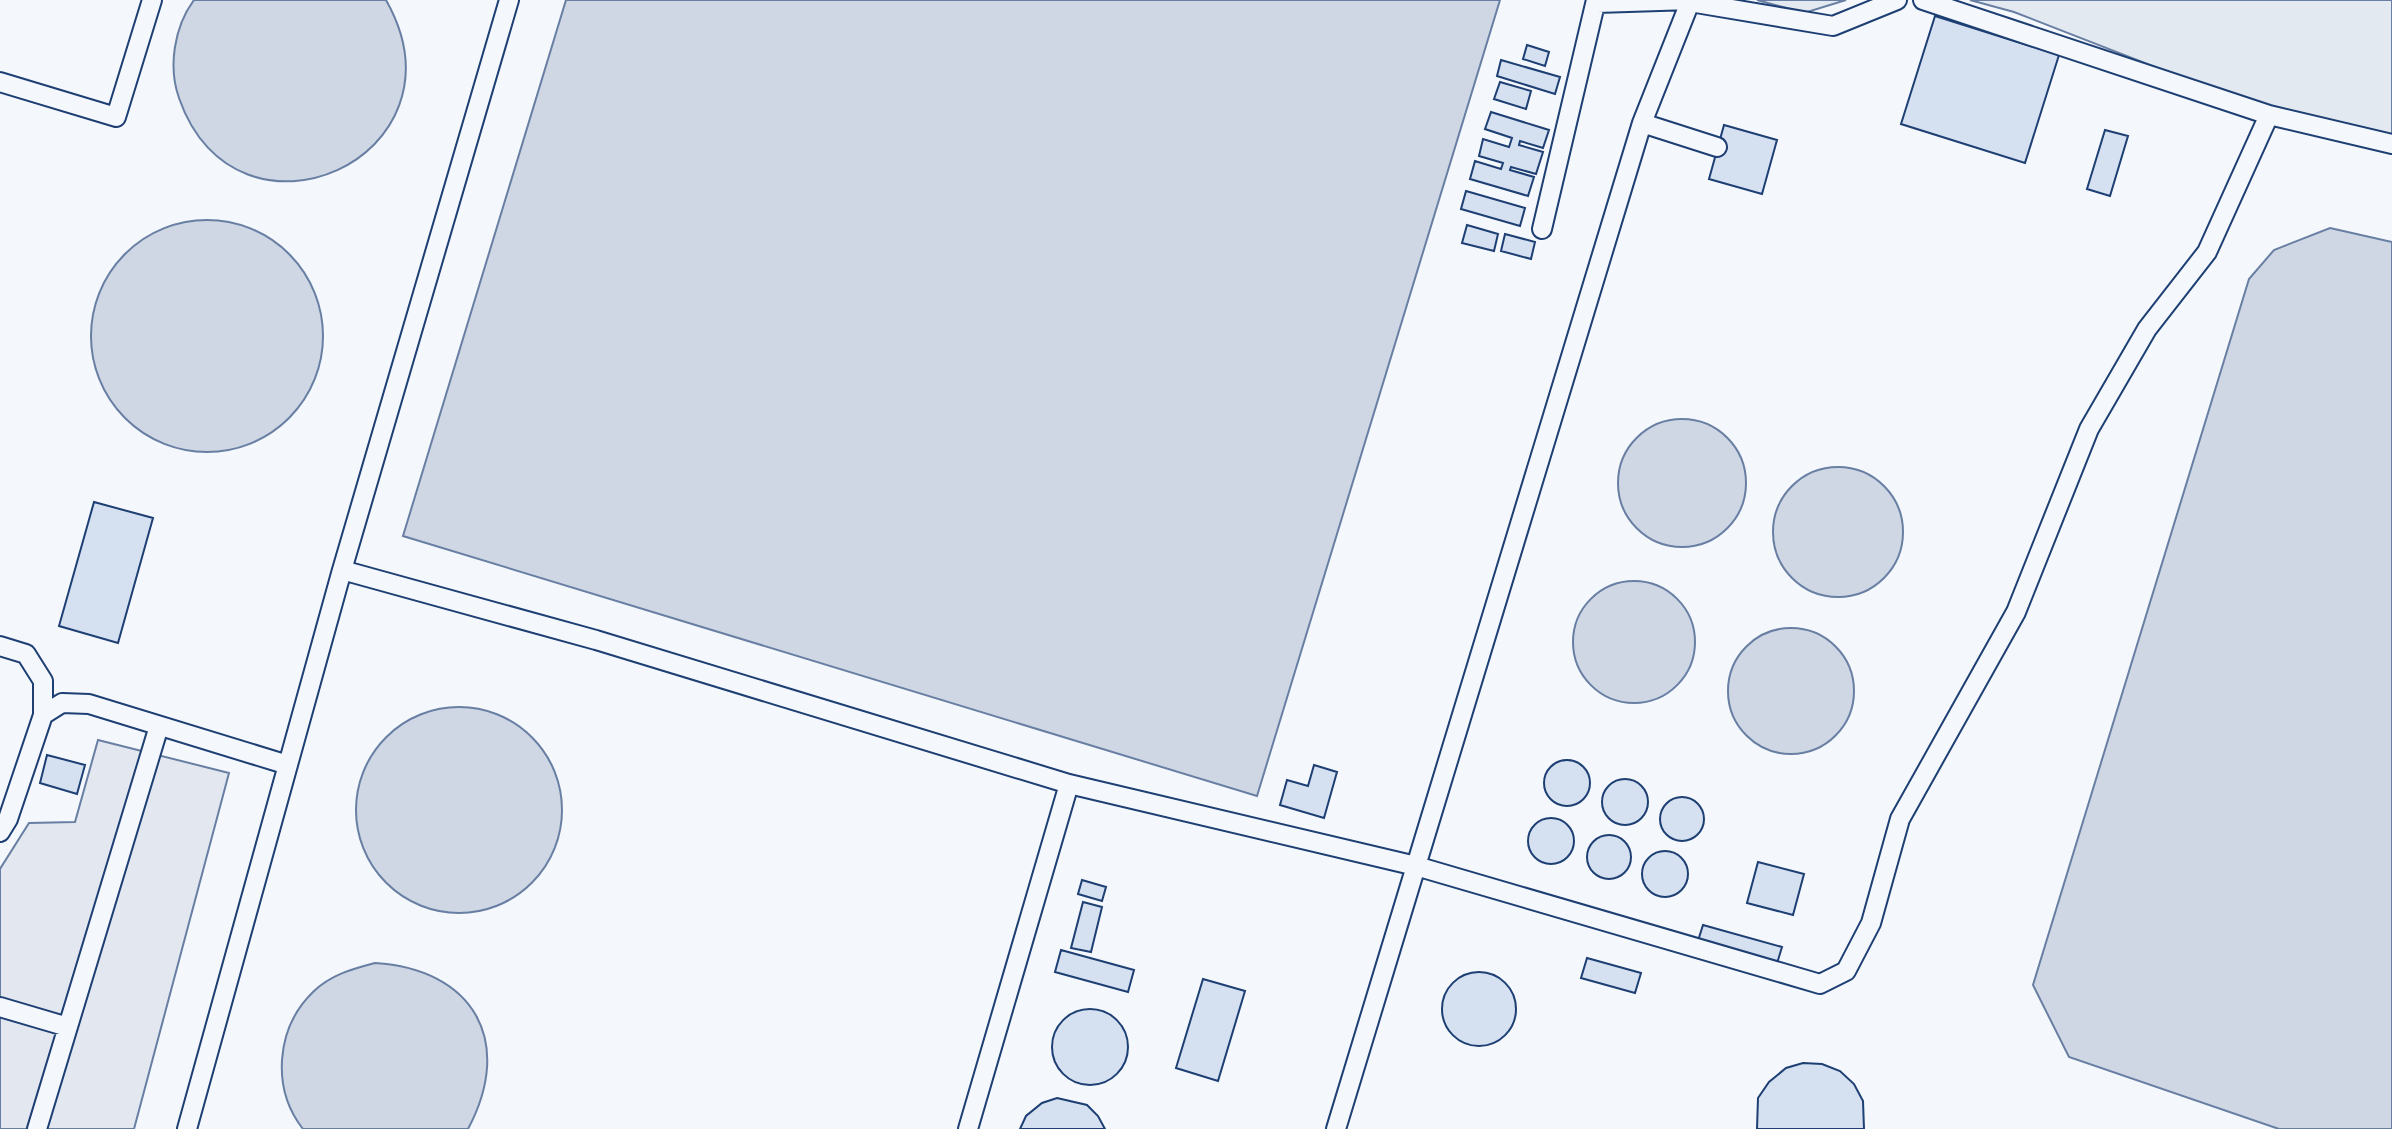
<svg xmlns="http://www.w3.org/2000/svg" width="2392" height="1129" font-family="'Fira Sans Condensed',sans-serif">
<rect width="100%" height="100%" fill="#f4f7fb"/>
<path fill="#e3e9f0" stroke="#687fa3" stroke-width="2" d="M1757,0H1846L1804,13Z
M1970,0H2392V139L2273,113L2014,12Z"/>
<path fill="#e3e8f0" stroke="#687fa3" stroke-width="2" d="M98,740L229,773L134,1129H0V869L29,823L75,822Z"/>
<path fill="#cfd7e4" stroke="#687fa3" stroke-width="2" d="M194,0H386C475,158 236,263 179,98C168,67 174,27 194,0Z
M566,0H1500L1257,796L403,536Z
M91 336a116 116 0 1 1 232 0a116 116 0 1 1-232 0Z
M2330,228L2392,242V1129H2279L2069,1057L2033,985L2249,279L2274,250Z
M1618 483a64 64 0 1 1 128 0a64 64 0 1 1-128 0Z
M1773 532a65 65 0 1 1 130 0a65 65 0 1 1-130 0Z
M1573 642a61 61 0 1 1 122 0a61 61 0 1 1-122 0Z
M1728 691a63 63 0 1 1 126 0a63 63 0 1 1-126 0Z
M356 810a103 103 0 1 1 206 0a103 103 0 1 1-206 0Z
M375,963C473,969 515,1041 468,1129H303C271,1088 276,1028 313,992C330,975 352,969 375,963Z"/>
<path fill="#d5e0f0" stroke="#1d3f73" stroke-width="2" d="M1935,16L2059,55L2025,163L1901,124Z
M1527,45L1549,52L1545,66L1523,59Z
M1501,60L1560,77L1555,94L1497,76Z
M1500,82L1531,91L1526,109L1494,99Z
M1491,112L1549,130L1543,148L1520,141L1519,145L1543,152L1536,174L1511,167L1510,170L1534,177L1528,196L1470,179L1475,161L1501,169L1503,163L1479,156L1483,139L1509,147L1512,138L1485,129Z
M1724,125L1777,140L1762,194L1709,179Z
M2105,130L2128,136L2110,196L2087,189Z
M1466,191L1525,208L1520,226L1461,209Z
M1467,225L1498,234L1494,251L1462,243Z
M1505,234L1535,242L1531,259L1501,251Z
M94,502L153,518L118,643L59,626Z
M47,755L85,765L77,794L40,783Z
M1544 783a23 23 0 1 1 46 0a23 23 0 1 1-46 0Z
M1314,765L1337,772L1324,818L1280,805L1287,780L1308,786Z
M1602 802a23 23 0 1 1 46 0a23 23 0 1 1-46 0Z
M1660 819a22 22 0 1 1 44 0a22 22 0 1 1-44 0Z
M1528 841a23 23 0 1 1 46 0a23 23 0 1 1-46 0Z
M1587 857a22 22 0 1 1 44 0a22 22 0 1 1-44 0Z
M1642 874a23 23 0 1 1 46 0a23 23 0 1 1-46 0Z
M1758,862L1804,874L1793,915L1747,903Z
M1082,880L1106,887L1102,901L1078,894Z
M1083,902L1102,907L1091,952L1071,948Z
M1703,925L1782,947L1775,970L1696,947Z
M1061,950L1134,970L1128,992L1055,972Z
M1587,958L1641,973L1635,993L1581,978Z
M1442 1009a37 37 0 1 1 74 0a37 37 0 1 1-74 0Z
M1203,979L1245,991L1218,1081L1176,1068Z
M1052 1047a38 38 0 1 1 76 0a38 38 0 1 1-76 0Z
M1803,1063L1822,1064L1840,1071L1854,1084L1863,1101L1864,1129H1757L1758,1098L1769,1082L1786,1068Z
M1057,1098L1087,1105L1098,1116L1105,1129H1020L1026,1116L1042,1103Z"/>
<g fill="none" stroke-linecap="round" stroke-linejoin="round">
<defs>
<path id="lane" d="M1923,0L2269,115L2392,144
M1597,3L1691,0
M0,82L116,117L152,0
M1642,123L1717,147
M1542,229L1596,0
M342,570L509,0
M0,646L26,654L43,681V715
M0,832L8,819L43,715L62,703L89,704L288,765
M0,1007L68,1027
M37,1129L159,726
M187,1129L342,570L596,640L1069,784L1416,866L1642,123L1690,2L1833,26L1897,0
M968,1129L1069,784
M1336,1129L1416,866L1820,984L1846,971L1871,923L1900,819L2016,612L2089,429L2147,329L2207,252L2269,115"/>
</defs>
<use href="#lane" stroke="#1d3f73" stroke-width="22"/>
<use href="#lane" stroke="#f4f7fb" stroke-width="18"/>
</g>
</svg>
